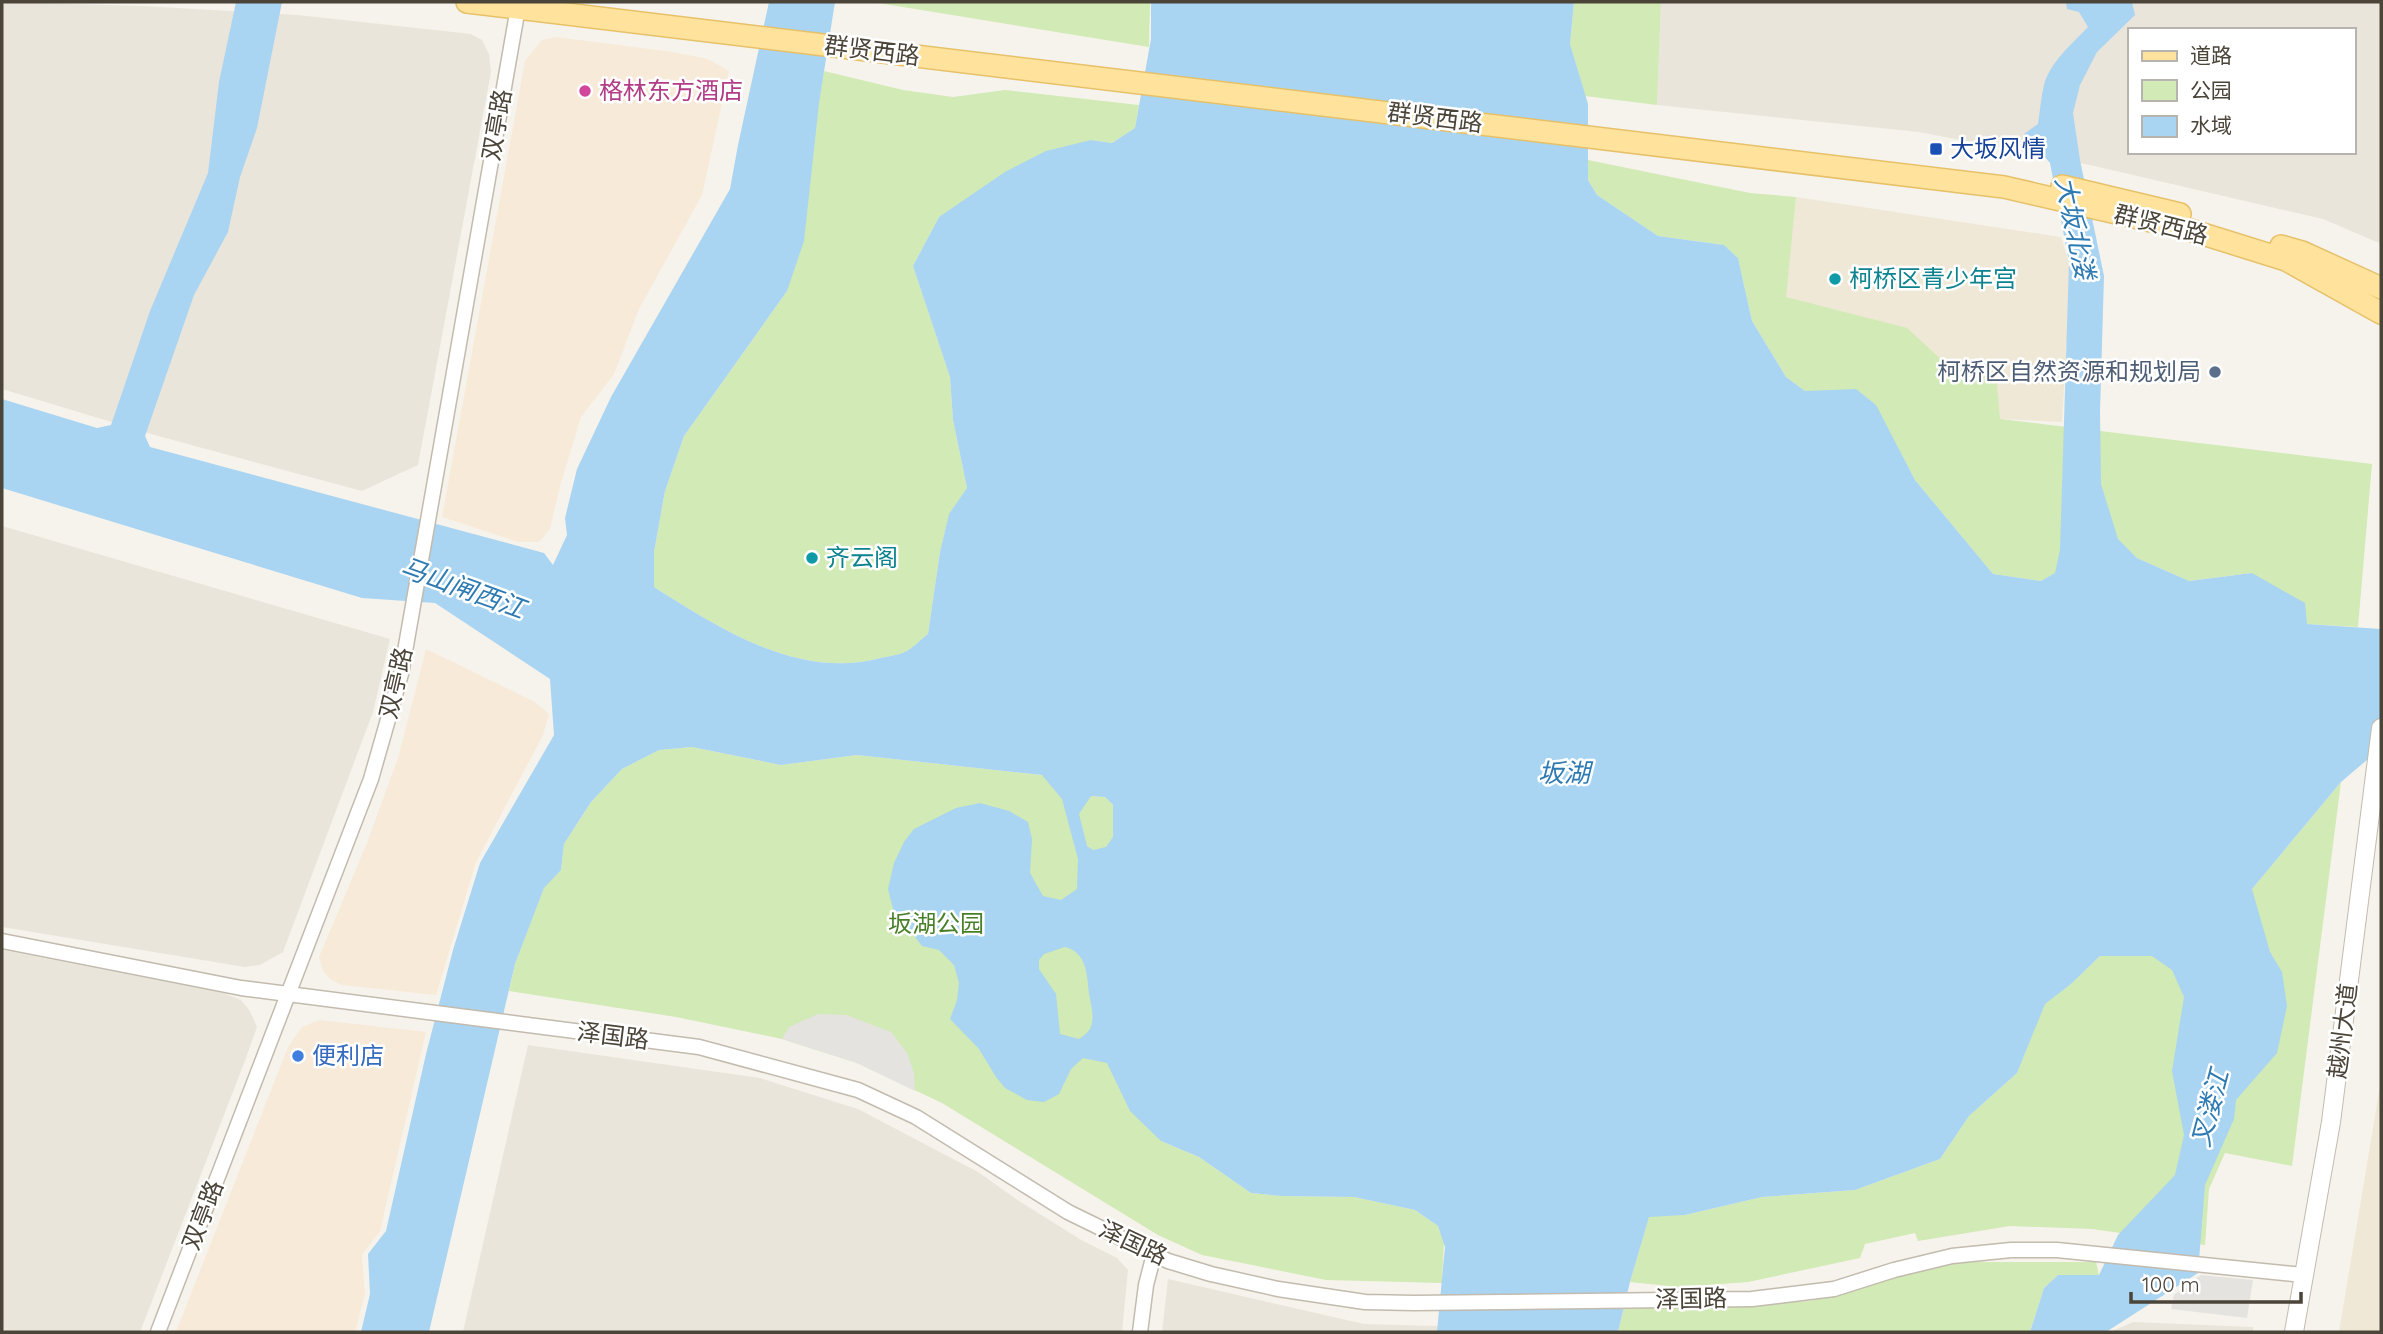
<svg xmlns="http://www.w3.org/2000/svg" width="2383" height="1334" font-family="Quicksand,'Noto Sans SC',sans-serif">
<rect width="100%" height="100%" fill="#f6f3ec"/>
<path fill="#eae5da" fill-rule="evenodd" d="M2,2L142,6L298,15L471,34L482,40L489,54L491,72L418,465L362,491L158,436L2,389Z
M1661,2H2381V242L2379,243L2323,219L2090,165L1919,132L1657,105ZM2129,30H2353V152H2129Z
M2,526L390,639L373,712L283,952L260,965L245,967L2,927Z
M2,950L223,993L241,1000L250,1011L257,1027L246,1058L140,1332H2Z
M528,1045L760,1078L858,1109L978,1172L1019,1201L1083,1241L1117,1258L1128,1270L1122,1332H463Z
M1168,1279L1364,1324L1439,1326L1437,1332H1162Z
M2133,1322L2253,1327V1332H2110Z"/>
<path fill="#f7ead8" d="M556,37L673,52L708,59L729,71L702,195L639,309L614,374L581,417L560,486L550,529L539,542H518L442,517L525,61L542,40Z
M426,649L535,702L549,714L543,735L476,862L436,995L342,985L330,979L323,971L319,957L367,843L399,755Z
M319,1020L426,1032L380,1231L362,1255L365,1294L355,1332H176L288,1047L302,1027Z"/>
<path fill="#efe8d6" d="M1796,197L2061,237L2069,262L2070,285L2062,422L1999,419L1995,360L1944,362L1785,297Z
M2381,1080V1332H2339Z"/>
<path fill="#d2eab5" d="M872,2H1150L1149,47Z
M1574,2H1661L1657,105L1585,96L1570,44Z
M824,71L903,90L953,97L1005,90L1139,105L1135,128L1112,143L1091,140L939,217L913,266L950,377L953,420L967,488L949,515L940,552L928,634C921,639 914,647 907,651C900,655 889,656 881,658C799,680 720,629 654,587V552L665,491L684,436L787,291Z
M1588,160L1750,193L1796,197L1786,297L1907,328L1944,362L1995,360L2000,419L2372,464L2358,627L2307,624L2252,573L2189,581L2137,558L2117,539L2041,581L1993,574L1915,480L1875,405L1805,391L1786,377L1752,321L1738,258L1724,245L1658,236L1597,195L1588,180Z
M692,747L781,765L857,755L1042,775L1091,796L1105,797L1113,805V837L1161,1141L1199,1157L1251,1193L1281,1196L1354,1197L1415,1210L1438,1226L1444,1242L1442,1283L1326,1280L1202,1255L1158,1235L942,1103L857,1063L782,1039L676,1017L509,991L515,964L544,887L561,870L564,844L591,802L622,769L659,750Z
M2341,782L2292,1166L2225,1153L2209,1189L2205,1245L2092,1229L2010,1226L1918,1241L1915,1233L1865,1244L1860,1258L1748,1282L1679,1287L1630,1282L1649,1216L1685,1215L1762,1197L1855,1190L1940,1159L1969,1116L2017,1073L2044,1004L2071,984L2100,956L2252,889Z
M1961,1262H2096L2099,1275H2058L2044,1288L2030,1332H1618L1625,1303L1717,1305L1810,1301L1906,1274Z"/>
<path fill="#e5e3e0" d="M818,1014L846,1015L891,1032L907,1053L914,1073L915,1091L857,1063L782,1039L789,1027Z
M2201,1275L2253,1280L2247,1318L2171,1309L2174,1295Z"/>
<path fill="#a9d4f2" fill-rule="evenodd" d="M236,2H282L257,128L240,177L228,232L194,295L145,436L150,447L544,553L553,565L567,535L565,518L577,469L611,397L730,189L738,145L769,2H835L819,103L804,241L787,291L684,436L665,491L654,552V587C720,629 799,680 881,658C889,656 900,655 907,651C914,647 921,639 928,634L940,552L949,514L967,488L953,420L950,377L913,266L939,217L1005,172L1046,151L1091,140L1112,143L1135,128L1151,39V2H1574L1570,44L1588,104V180L1597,195L1658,236L1724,245L1738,258L1752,321L1786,377L1805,391L1856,389L1876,405L1915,480L1993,574L2041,581L2055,573L2060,550L2069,262L2050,163L2037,148H2023L2024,134L2038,124C2040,111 2041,97 2044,85C2050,62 2073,43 2088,27L2079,12L2067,9L2066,2H2132L2135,15L2097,52L2080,85L2073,113L2080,160L2104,276L2100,411L2101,484L2118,539L2137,558L2189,581L2252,573L2305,603L2307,624L2381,629V748L2341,782L2252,889L2270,952L2282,972L2287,1006L2277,1053L2236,1100L2234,1119L2205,1185L2198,1273L2106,1332H2030L2044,1288L2058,1275H2099L2118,1235L2175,1175L2184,1135L2172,1071L2184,997L2172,970L2152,956H2100L2071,984L2045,1004L2017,1073L1969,1116L1940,1159L1855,1190L1762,1197L1685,1215L1649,1217L1630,1282L1618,1332H1437L1445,1247L1438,1226L1415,1210L1354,1197L1281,1196L1251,1193L1199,1157L1161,1141L1130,1111L1107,1063L1083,1058L1071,1069L1059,1094L1044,1102L1027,1100L1005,1088L996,1077L979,1049L950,1019L957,1000L959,983L954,965L939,950L922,946L893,909L888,889L894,863L904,842L914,829L956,808L980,803L1009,811L1028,822L1032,839L1030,873L1043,896L1061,900L1077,889L1078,859L1062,799L1042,775L857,755L781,765L692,747L659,750L622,769L591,802L564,844L561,870L544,888L515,964L429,1332H361L370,1294L368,1254L386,1231L426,1054L453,950L480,863L554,735L550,679L435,603L362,598L2,488V399L97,428L111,425L150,311L208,173L219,82ZM1091,796L1105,797L1113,805V837L1106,847L1093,850L1087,846L1079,814ZM1065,947C1087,952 1087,976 1089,993C1090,1002 1094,1013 1092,1022C1091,1031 1086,1034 1079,1039L1060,1034L1056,994L1039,969V960L1044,954Z"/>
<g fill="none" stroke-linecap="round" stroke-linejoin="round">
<defs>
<path id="minor" d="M2,941L241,988L699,1047L858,1090L916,1117L1068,1212L1168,1261L1211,1274L1278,1289L1365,1302L1414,1303L1752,1299L1834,1289L1894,1270L1952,1256L2011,1250H2057L2303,1275
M158,1332L371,779L401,674L519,2
M1140,1332L1146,1285L1154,1254"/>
<path id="tertiary" d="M2294,1332L2331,1122L2381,728"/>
<path id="primary" d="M467,2L2004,187L2190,230L2286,260L2381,313
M2062,186L2180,214
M2281,246L2302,252L2381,288"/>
</defs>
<use href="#minor" stroke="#c2bbae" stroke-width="17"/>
<use href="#tertiary" stroke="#c2bbae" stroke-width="20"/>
<use href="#primary" stroke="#e6c16a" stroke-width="24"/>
<use href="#minor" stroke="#fff" stroke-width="14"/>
<use href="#tertiary" stroke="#fff" stroke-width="18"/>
<use href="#primary" stroke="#ffe39c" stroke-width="21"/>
</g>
<circle fill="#d1479c" stroke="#fff" stroke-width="2.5" cx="585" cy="91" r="7"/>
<rect fill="#1a4fb4" stroke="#fff" stroke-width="2.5" x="1929" y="142" width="14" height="14" rx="3.5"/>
<g fill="#0f9aa8" stroke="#fff" stroke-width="2.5">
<circle cx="1835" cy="279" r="7"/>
<circle cx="812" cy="558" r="7"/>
</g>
<circle fill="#5c6f8a" stroke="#fff" stroke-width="2.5" cx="2215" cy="372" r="7"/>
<circle fill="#3f7fe0" stroke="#fff" stroke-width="2.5" cx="298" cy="1056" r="7"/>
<g text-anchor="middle" stroke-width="5" stroke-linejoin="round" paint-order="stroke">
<g font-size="24" fill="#4b4439" stroke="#fff">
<text transform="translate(872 51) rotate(7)" y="8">群贤西路</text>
<text transform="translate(1435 118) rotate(7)" y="8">群贤西路</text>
<text transform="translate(497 125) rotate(-80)" y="8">双亭路</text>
<text transform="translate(2161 225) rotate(14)" y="8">群贤西路</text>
<text transform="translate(396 683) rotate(-77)" y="8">双亭路</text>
<text transform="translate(2343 1031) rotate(-83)" y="8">越州大道</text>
<text transform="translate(613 1036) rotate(7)" y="8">泽国路</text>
<text transform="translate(203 1215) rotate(-69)" y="8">双亭路</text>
<text transform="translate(1133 1243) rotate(25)" y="8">泽国路</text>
<text transform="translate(1691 1299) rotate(-1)" y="8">泽国路</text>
</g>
<g font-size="24" fill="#b23c85" stroke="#fff" text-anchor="start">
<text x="599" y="99">格林东方酒店</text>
</g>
<g font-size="24" fill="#164399" stroke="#fff" text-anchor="start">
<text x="1950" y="157">大坂风情</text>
</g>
<g font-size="24" fill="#0d838f" stroke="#fff" text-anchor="start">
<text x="1849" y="287">柯桥区青少年宫</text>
<text x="826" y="566">齐云阁</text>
</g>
<g font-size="24" fill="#4e5e75" stroke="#fff" text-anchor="end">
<text x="2201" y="380">柯桥区自然资源和规划局</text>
</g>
<g font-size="24" fill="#4a7f2a" stroke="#fff">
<text x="936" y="932">坂湖公园</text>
</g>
<g font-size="24" fill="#366cbe" stroke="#fff" text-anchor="start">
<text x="312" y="1064">便利店</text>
</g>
<g font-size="26" font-style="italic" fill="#2e7ab2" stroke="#fff">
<text transform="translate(2075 228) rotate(78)" y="9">大坂北溇</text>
<text transform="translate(463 588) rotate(20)" y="9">马山闸西江</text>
<text x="1564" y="782">坂湖</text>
<text transform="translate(2210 1108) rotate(-75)" y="9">叉溇江</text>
</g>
</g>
<rect width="2383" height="1334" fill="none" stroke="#4b4439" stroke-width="7"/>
<rect x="2128" y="28" width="228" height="126" fill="#ffffff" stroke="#b7b4b0" stroke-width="2"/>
<rect x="2142" y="51" width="35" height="10" fill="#ffe39c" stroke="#b7b4b0" stroke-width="2"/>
<text x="2190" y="63" font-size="21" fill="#4b4439">道路</text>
<rect x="2142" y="80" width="35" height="21" fill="#d2eab5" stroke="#b7b4b0" stroke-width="2"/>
<text x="2190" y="98" font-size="21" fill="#4b4439">公园</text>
<rect x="2142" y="116" width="35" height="21" fill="#a9d4f2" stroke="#b7b4b0" stroke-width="2"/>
<text x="2190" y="133" font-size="21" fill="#4b4439">水域</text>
<path d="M2131 1292v10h170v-10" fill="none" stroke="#4b4439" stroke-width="3.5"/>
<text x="2142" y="1292" font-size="21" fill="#4b4439" stroke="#ffffff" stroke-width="5" paint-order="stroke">100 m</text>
</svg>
